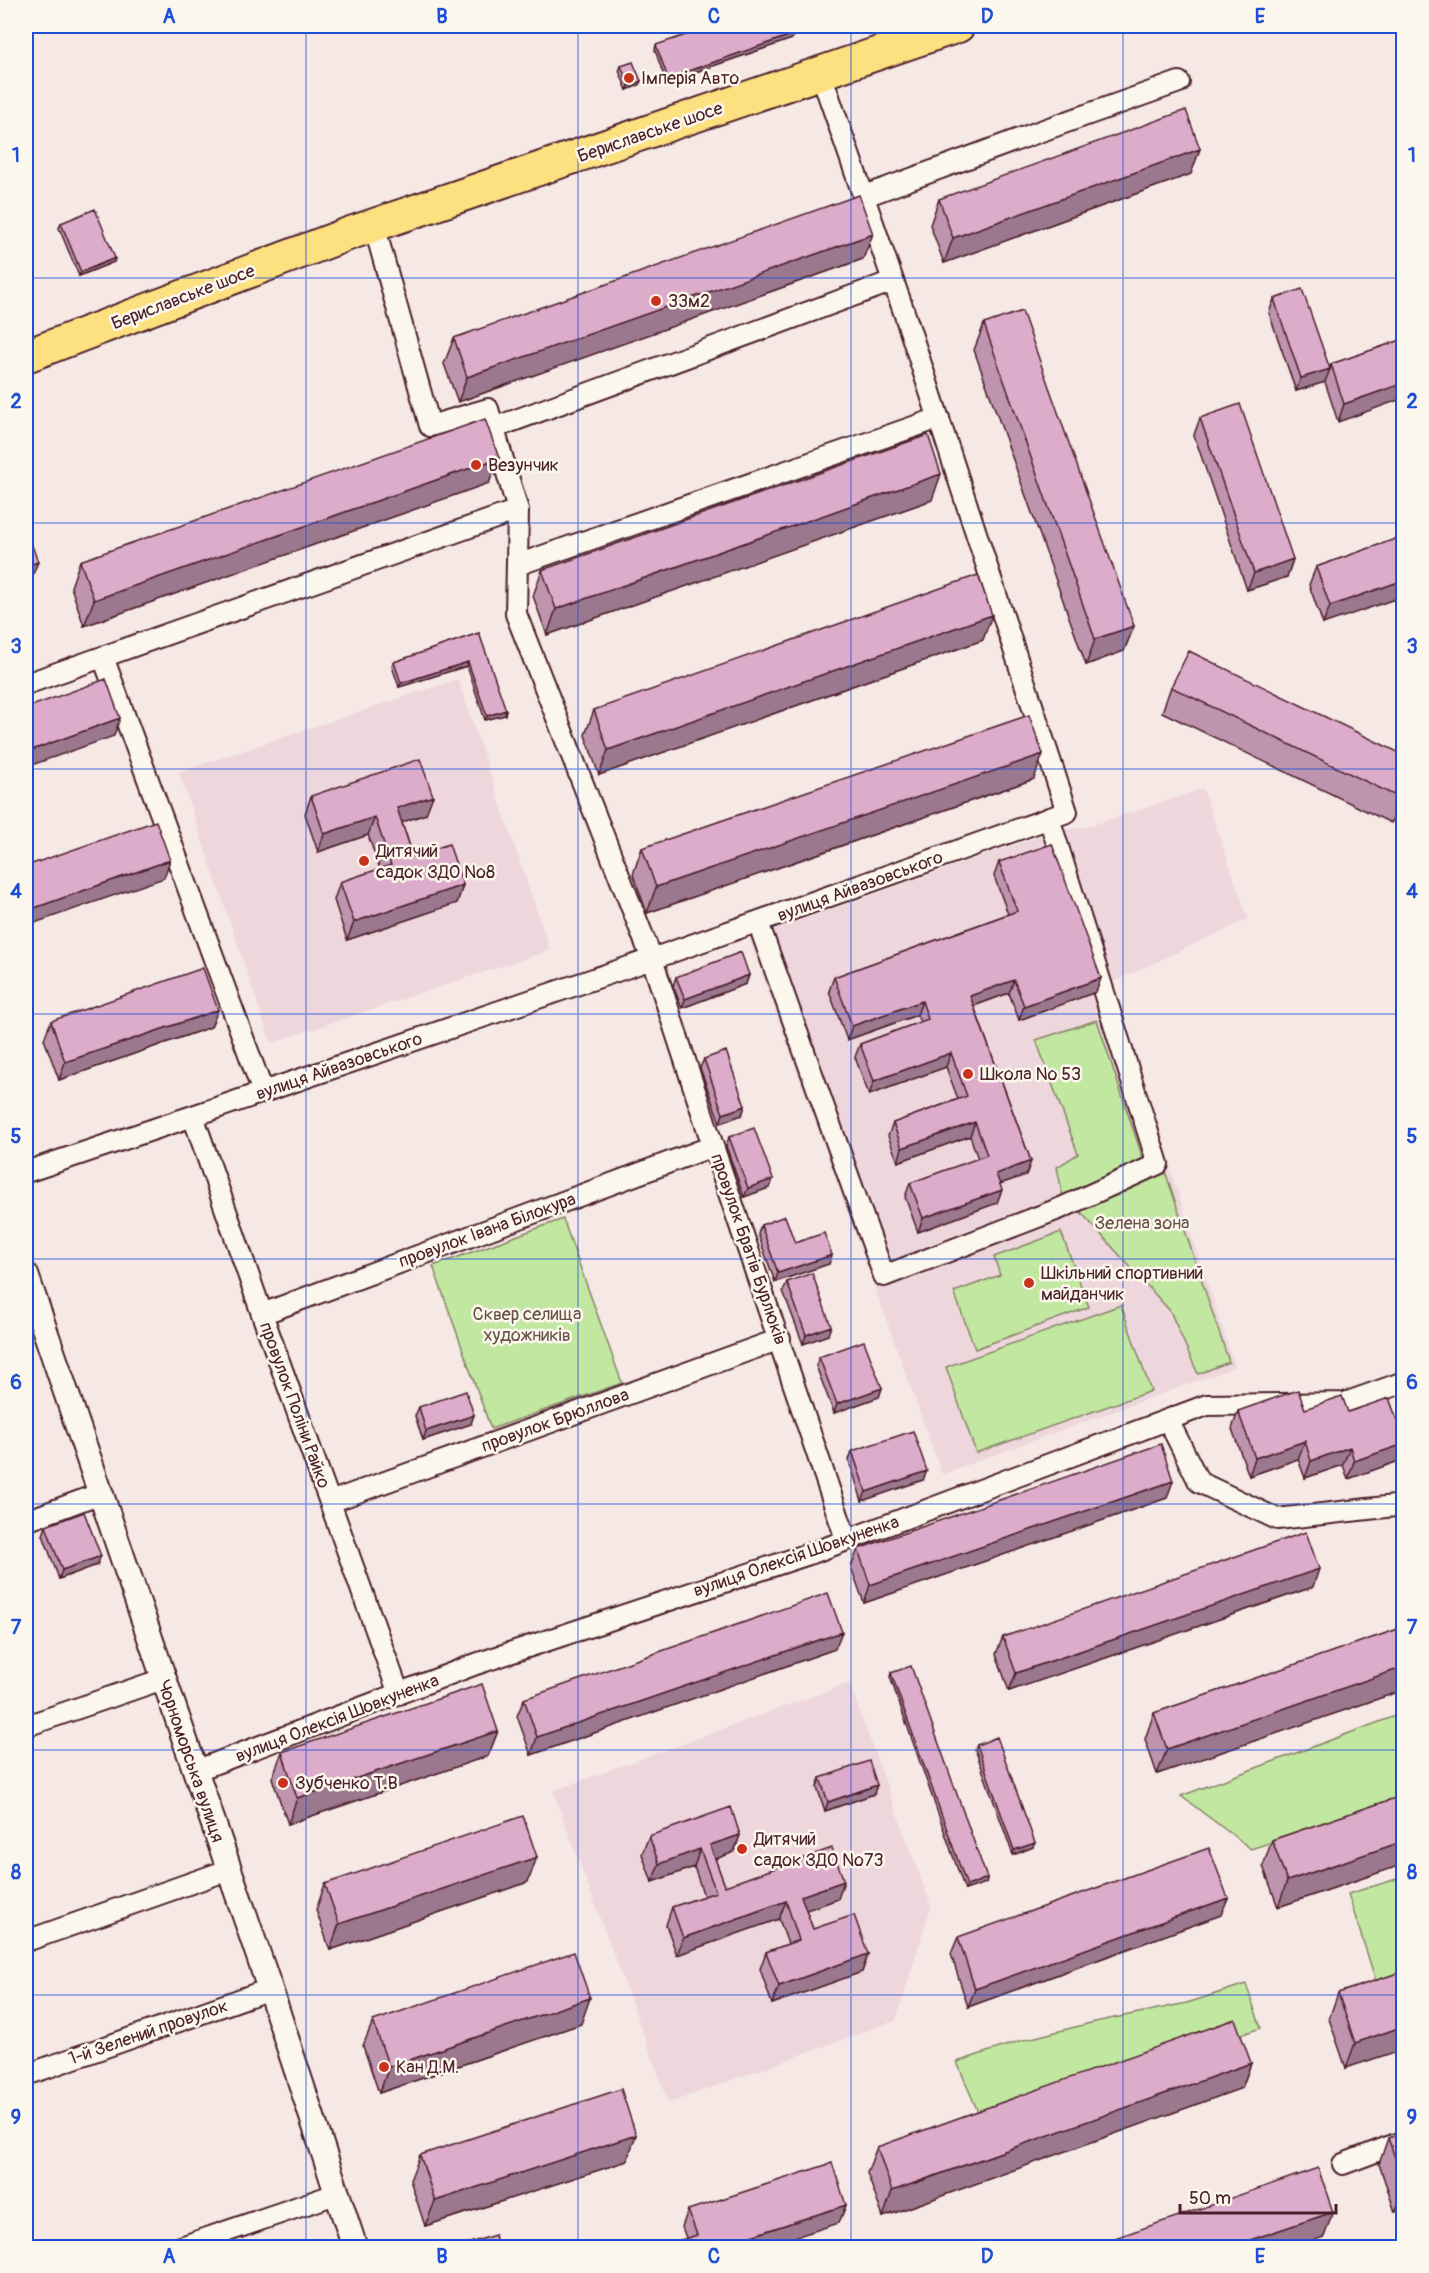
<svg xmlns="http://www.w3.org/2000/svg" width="1429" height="2273" font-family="Pangolin,sans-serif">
<rect width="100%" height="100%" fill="#f5e8e5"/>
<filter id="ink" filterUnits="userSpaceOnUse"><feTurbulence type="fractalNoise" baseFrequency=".0167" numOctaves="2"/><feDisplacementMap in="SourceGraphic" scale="12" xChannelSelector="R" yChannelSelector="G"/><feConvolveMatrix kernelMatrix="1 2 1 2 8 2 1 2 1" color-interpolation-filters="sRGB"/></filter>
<g filter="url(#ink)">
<path fill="#eed6dd" d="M458,679L550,950L271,1043L179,772Z
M1203,789L1248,919L1109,984L1235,1367L942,1474L749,938L1048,833L1090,826Z
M849,1683L931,1906L896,2020L669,2103L553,1791Z"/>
<path fill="#c2e7a1" stroke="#868366" stroke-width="1.5" d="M1097,1020L1143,1159L1063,1197L1057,1167L1078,1154L1036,1040Z
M1165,1171L1229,1362L1198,1374L1170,1311L1078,1209Z
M563,1219L622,1383L491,1429L433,1266Z
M1061,1232L1089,1307L975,1349L954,1292L1000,1275L994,1257Z
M1121,1305L1151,1391L976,1453L946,1367Z
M1403,1713V1799L1251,1849L1181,1796Z
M1403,1877V1973L1376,1981L1348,1894Z
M1246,1984L1261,2028L981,2119L957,2062L1020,2041L1095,2022L1187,2003Z"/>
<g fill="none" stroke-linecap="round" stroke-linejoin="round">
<defs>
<path id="minor" d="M821,74L904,312L1067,812L652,959L713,1146L846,1539
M865,196L1041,131L1179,82
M494,428L893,281
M517,565L939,418
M103,657L263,1092
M26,684L518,510
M758,922L884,1276L1061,1208L1158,1164L1049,818
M193,1116L262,1314L399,1694
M26,1172L193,1116L652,959L516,614L518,510L488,409L430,426L374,225
M262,1314L713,1146
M1168,1420L1199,1482L1277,1519L1404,1505
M330,1502L780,1339
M26,1521L101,1493
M26,1726L163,1679
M195,1771L476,1664L815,1552L1207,1405L1345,1403L1404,1382
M26,1941L228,1870
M26,2075L270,1989
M1343,2164L1404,2141
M178,2248L336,2194"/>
<path id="tertiary" d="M26,1275L270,1989L355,2248"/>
<path id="primary" d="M26,356L348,234L958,26"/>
</defs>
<use href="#minor" stroke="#4a1f2b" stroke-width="24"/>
<use href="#tertiary" stroke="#4a1f2b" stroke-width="28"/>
<use href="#primary" stroke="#4a1f2b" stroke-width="36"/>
<use href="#minor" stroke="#fbf7ec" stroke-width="20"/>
<use href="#tertiary" stroke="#fbf7ec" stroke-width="24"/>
<use href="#primary" stroke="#fde080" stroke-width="32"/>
</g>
<path fill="#be94af" stroke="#4a1f2b" stroke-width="1.5" d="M792,39L666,82L655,50L656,45Z
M621,66L639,85L627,90L619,71Z
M1191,174L944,263L930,225L939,199Z
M61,223L115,258L114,262L79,276L59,228Z
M863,259L458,402L444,364L454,338Z
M1274,299L1330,369L1331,364L1404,339L1338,422L1325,382L1296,391L1269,313Z
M984,324L1134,626L1124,651L1086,665L974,350Z
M1200,418L1293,559L1287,577L1247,590L1194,435Z
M499,458L489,483L84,626L71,587L80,561Z
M932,500L547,635L533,596L542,570Z
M1404,536L1323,624L1309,585L1316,567Z
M479,633L505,715L485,720L467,666L399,687L392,666L394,662Z
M983,640L599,775L585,735L594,710Z
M1171,687L1404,755V798L1391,823L1162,712Z
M1034,779L647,913L633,874L642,848Z
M311,796L426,814L402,822L413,856L463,885L457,903L347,940L334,900L340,882L380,869L368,835L318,852L305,814Z
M999,862L1101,978L1096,992L1019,1020L1009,993L974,1006L1031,1161L1026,1175L999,1184L997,1203L918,1232L905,1197L910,1183L978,1159L970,1136L898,1162L888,1136L893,1123L958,1099L946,1067L869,1095L855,1057L860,1044L920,1022L917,1015L847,1040L829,991L834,977L1008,914L994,876Z
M749,975L746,984L682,1008L673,986L676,977Z
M51,1021L211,1027L59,1080L44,1039Z
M704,1059L745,1106L742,1115L720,1123L700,1068Z
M729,1137L769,1188L744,1197L726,1146Z
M761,1225L795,1243L832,1255L829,1264L775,1282L758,1234Z
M787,1282L828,1335L803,1344L783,1291Z
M819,1357L882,1388L879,1397L834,1413L816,1366Z
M419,1407L471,1424L423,1440L415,1416Z
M1305,1409L1348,1412L1404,1439V1448L1399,1461L1348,1479L1343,1465L1305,1478L1298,1459L1249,1476L1232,1429L1238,1411Z
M852,1451L923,1480L862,1501L849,1460Z
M1167,1498L864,1603L851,1567L858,1549Z
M46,1526L97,1565L59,1579L43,1535Z
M1313,1587L1009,1691L996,1654L1003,1637Z
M1404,1627V1690L1157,1774L1145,1739L1154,1713Z
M835,1649L531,1755L517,1716L524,1699Z
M891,1673L987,1878L986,1883L965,1890L890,1677Z
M498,1731L488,1756L288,1824L272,1778L282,1752Z
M977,1745L1033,1847L1013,1855L975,1749Z
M820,1778L874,1794L825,1811L817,1787Z
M1404,1795V1864L1278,1907L1263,1866L1272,1840Z
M740,1835L734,1852L715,1859L725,1886L838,1899L806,1910L813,1929L868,1954L862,1972L772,2004L760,1969L766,1952L788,1944L779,1919L677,1955L666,1925L672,1907L704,1896L694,1867L652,1882L642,1854L649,1836Z
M528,1882L330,1950L316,1910L325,1884Z
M1221,1915L968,2007L951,1954L958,1937Z
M1404,1971L1346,2068L1329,2019L1338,1993Z
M373,2021L581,2024L379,2093L363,2046Z
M1251,2063L1242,2088L883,2217L867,2173L877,2147Z
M1404,2133V2209L1395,2212L1379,2164L1388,2138Z
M420,2155L627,2161L425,2226L410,2180Z
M846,2205L839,2223L686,2238L682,2227L688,2210Z"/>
<path fill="#9b788e" stroke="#4a1f2b" stroke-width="1.5" d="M794,34L792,39L666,82L668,78Z
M641,81L639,85L627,90L629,86Z
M1200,149L1191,174L944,263L953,238Z
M873,234L863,259L458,402L467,377Z
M115,258L114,262L79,276L81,272Z
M1330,369L1325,382L1296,391L1301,378Z
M1404,383V398L1338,422L1344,404Z
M499,458L489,483L84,626L94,600Z
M941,474L932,500L547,635L556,609Z
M1293,559L1287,577L1247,590L1254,573Z
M38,562L31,579L26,581V566Z
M1404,580V596L1323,624L1330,606Z
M992,615L983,640L599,775L608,750Z
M1134,626L1124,651L1086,665L1095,639Z
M468,662L467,666L399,687L401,683Z
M506,710L505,715L485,720L487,716Z
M120,718L114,736L26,767V752Z
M1043,754L1034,779L647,913L656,887Z
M1404,791V798L1391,823L1400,798Z
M433,796L426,814L391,826L397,808Z
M375,817L368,835L318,852L324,834Z
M170,860L164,878L26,926V911Z
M463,885L457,903L347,940L354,922Z
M749,975L746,984L682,1008L685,999Z
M1101,978L1096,992L1019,1020L1024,1006Z
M1014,980L1009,993L965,1009L970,996Z
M922,1001L917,1015L847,1040L852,1026Z
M218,1010L211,1027L59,1080L65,1062Z
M951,1053L946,1067L869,1095L874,1081Z
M745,1106L742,1115L720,1123L723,1114Z
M975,1122L970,1136L898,1162L902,1148Z
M1031,1161L1026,1175L991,1187L996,1174Z
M773,1179L769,1188L744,1197L748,1188Z
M1002,1190L997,1203L918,1232L923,1218Z
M832,1255L829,1264L775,1282L778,1273Z
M831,1326L828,1335L803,1344L806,1335Z
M882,1388L879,1397L834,1413L837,1404Z
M474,1415L471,1424L423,1440L426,1431Z
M1305,1441L1298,1459L1249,1476L1255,1458Z
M1404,1444V1448L1399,1461L1348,1479L1354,1461Z
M1350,1447L1343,1465L1305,1478L1311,1461Z
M927,1471L923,1480L862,1501L866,1492Z
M1173,1481L1167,1498L864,1603L870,1585Z
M101,1556L97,1565L59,1579L62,1570Z
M1319,1569L1313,1587L1009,1691L1016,1673Z
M842,1632L835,1649L531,1755L537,1737Z
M1404,1667V1690L1157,1774L1167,1749Z
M498,1731L488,1756L288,1824L297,1798Z
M877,1785L874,1794L825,1811L828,1802Z
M740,1835L734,1852L705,1863L710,1845Z
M1404,1841V1864L1278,1907L1287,1881Z
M1035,1843L1033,1847L1013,1855L1014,1850Z
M700,1849L694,1867L652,1882L659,1864Z
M537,1857L528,1882L330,1950L339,1924Z
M987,1878L986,1883L965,1890L967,1886Z
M844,1881L838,1899L795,1914L801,1896Z
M1228,1898L1221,1915L968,2007L975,1989Z
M786,1901L779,1919L677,1955L683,1938Z
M868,1954L862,1972L772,2004L779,1986Z
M590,1998L581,2024L379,2093L389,2067Z
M1404,2026V2049L1346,2068L1355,2043Z
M1251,2063L1242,2088L883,2217L892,2191Z
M636,2135L627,2161L425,2226L435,2201Z
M1404,2190V2209L1395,2212Z
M846,2205L839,2223L764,2247H717Z
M1333,2212L1324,2237L1294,2247H1229Z"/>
<path fill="#ddaccb" stroke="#4a1f2b" stroke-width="1.5" d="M713,26H791L794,34L668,78L656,45Z
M633,62L641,81L629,86L621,66Z
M1186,110L1200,149L953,238L939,199Z
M859,195L873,234L467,377L454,338Z
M95,209L115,258L81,272L61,223Z
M1302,289L1330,369L1301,378L1274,299Z
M1022,311L1134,626L1095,639L984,324Z
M1404,339V383L1344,404L1331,364Z
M1240,404L1293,559L1254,573L1200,418Z
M485,419L499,458L94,600L80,561Z
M928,435L941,474L556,609L542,570Z
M26,529L38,562L26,566Z
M1404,536V580L1330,606L1316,567Z
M978,575L992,615L608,750L594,710Z
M479,633L506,710L487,716L468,662L401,683L394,662Z
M1189,651L1404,755V791L1400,798L1171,687Z
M106,679L120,718L26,752V708Z
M1029,715L1043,754L656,887L642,848Z
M420,759L433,796L397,808L413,856L449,844L463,885L354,922L340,882L391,865L375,817L324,834L311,796Z
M156,821L170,860L26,911V866Z
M1052,844L1101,978L1024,1006L1014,980L970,996L1031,1161L996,1174L1002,1190L923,1218L910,1183L987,1155L975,1122L902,1148L893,1123L967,1096L951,1053L874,1081L860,1044L928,1019L922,1001L852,1026L834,977L1017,911L999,862Z
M741,952L749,975L685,999L676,977Z
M203,968L218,1010L65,1062L51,1021Z
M726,1051L745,1106L723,1114L704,1059Z
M754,1128L773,1179L748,1188L729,1137Z
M785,1216L795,1243L824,1233L832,1255L778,1273L761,1225Z
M812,1273L831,1326L806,1335L787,1282Z
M864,1341L882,1388L837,1404L819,1357Z
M1298,1390L1305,1409L1342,1396L1348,1412L1389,1398L1404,1439V1444L1354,1461L1350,1447L1311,1461L1305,1441L1255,1458L1238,1411Z
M466,1391L474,1415L426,1431L419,1407Z
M913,1431L927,1471L866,1492L852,1451Z
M1161,1444L1173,1481L870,1585L858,1549Z
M84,1512L101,1556L62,1570L46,1526Z
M1306,1532L1319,1569L1016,1673L1003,1637Z
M828,1593L842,1632L537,1737L524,1699Z
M1404,1627V1667L1167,1749L1154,1713Z
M911,1666L987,1878L967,1886L891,1673Z
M482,1684L498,1731L297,1798L282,1752Z
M997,1737L1035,1843L1014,1850L977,1745Z
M869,1761L877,1785L828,1802L820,1778Z
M1404,1795V1841L1287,1881L1272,1840Z
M731,1807L740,1835L710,1845L725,1886L832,1848L844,1881L801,1896L813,1929L854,1915L868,1954L779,1986L766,1952L799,1940L786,1901L683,1938L672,1907L716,1892L700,1849L659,1864L649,1836Z
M523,1816L537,1857L339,1924L325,1884Z
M1209,1848L1228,1898L975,1989L958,1937Z
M574,1952L590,1998L389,2067L373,2021Z
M1404,1971V2026L1355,2043L1338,1993Z
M1235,2019L1251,2063L892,2191L877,2147Z
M621,2089L636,2135L435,2201L420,2155Z
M1404,2133V2182L1388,2138Z
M832,2163L846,2205L717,2247H658L697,2235L688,2210Z
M1318,2168L1333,2212L1229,2247H1089Z
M495,2235L498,2247H457Z"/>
</g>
<path fill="none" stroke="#1d4ed8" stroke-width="1.5" stroke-opacity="0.55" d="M306,26V2248M578,26V2248M851,26V2248M1123,26V2248M26,278H1404M26,523H1404M26,769H1404M26,1014H1404M26,1259H1404M26,1504H1404M26,1750H1404M26,1995H1404"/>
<g fill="#c8321e" stroke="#fbf7ec" stroke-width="2">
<circle cx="629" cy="78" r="6"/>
<circle cx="656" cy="301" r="6"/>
<circle cx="476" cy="465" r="6"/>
<circle cx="364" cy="861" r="6"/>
<circle cx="968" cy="1074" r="6"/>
<circle cx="1029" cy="1283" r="6"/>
<circle cx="283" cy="1783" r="6"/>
<circle cx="742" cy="1849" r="6"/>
<circle cx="384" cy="2067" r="6"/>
</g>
<g text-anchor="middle" stroke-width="5" stroke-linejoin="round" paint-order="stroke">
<g font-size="18" fill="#4a1f2b" stroke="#fbf7ec" text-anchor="start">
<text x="641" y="84">Імперія Авто</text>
<text x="668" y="307">33м2</text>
<text x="488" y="471">Везунчик</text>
<text x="376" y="857">Дитячий<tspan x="376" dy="21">садок ЗДО №8</tspan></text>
<text x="980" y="1080">Школа № 53</text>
<text x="1041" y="1279">Шкільний спортивний<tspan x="1041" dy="21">майданчик</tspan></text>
<text x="295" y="1789">Зубченко Т.В</text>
<text x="754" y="1845">Дитячий<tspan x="754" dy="21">садок ЗДО №73</tspan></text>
<text x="396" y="2073">Кан Д.М.</text>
</g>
<g font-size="18" fill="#4a1f2b" stroke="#fbf7ec">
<text transform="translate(650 132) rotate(-19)" y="6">Бериславське шосе</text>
<text transform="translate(183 297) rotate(-21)" y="6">Бериславське шосе</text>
<text transform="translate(860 886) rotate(-20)" y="6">вулиця Айвазовського</text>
<text transform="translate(339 1066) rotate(-19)" y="6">вулиця Айвазовського</text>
<text transform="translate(487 1230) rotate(-20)" y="6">провулок Івана Білокура</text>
<text transform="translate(749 1249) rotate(71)" y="6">провулок Братів Бурлюків</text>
<text transform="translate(295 1405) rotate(70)" y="6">провулок Поліни Райко</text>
<text transform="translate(555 1420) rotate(-20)" y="6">провулок Брюллова</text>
<text transform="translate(796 1556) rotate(-19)" y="6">вулиця Олексія Шовкуненка</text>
<text transform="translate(337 1718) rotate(-21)" y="6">вулиця Олексія Шовкуненка</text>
<text transform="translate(191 1761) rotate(71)" y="6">Чорноморська вулиця</text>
<text transform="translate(148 2032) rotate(-19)" y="6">1-й Зелений провулок</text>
</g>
<g font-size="18" fill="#685148" stroke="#fbf7ec">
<text x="1142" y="1229">Зелена зона</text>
<text x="527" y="1320">Сквер селища<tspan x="527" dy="21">художників</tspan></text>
</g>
</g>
<rect width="1429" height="2273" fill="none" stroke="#fbf7ec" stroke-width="66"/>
<path d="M1180 2204v9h156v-9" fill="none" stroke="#4a1f2b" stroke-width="3"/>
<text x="1189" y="2204" font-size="18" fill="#4a1f2b" stroke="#fbf7ec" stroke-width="4.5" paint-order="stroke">50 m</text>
<rect x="33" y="33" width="1363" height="2207" fill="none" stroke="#1d4ed8" stroke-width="2"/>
<g font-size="20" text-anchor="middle" font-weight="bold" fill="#1d4ed8">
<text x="169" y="23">A</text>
<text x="442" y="23">B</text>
<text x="714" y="23">C</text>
<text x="987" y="23">D</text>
<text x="1260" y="23">E</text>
<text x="16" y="162">1</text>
<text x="1412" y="162">1</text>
<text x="16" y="408">2</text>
<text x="1412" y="408">2</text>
<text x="16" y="653">3</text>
<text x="1412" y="653">3</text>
<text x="16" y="898">4</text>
<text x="1412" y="898">4</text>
<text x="16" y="1143">5</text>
<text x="1412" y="1143">5</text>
<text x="16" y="1389">6</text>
<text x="1412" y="1389">6</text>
<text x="16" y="1634">7</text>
<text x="1412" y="1634">7</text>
<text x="16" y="1879">8</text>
<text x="1412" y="1879">8</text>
<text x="16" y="2124">9</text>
<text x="1412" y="2124">9</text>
<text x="169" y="2263">A</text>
<text x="442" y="2263">B</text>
<text x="714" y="2263">C</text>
<text x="987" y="2263">D</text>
<text x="1260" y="2263">E</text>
</g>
</svg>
